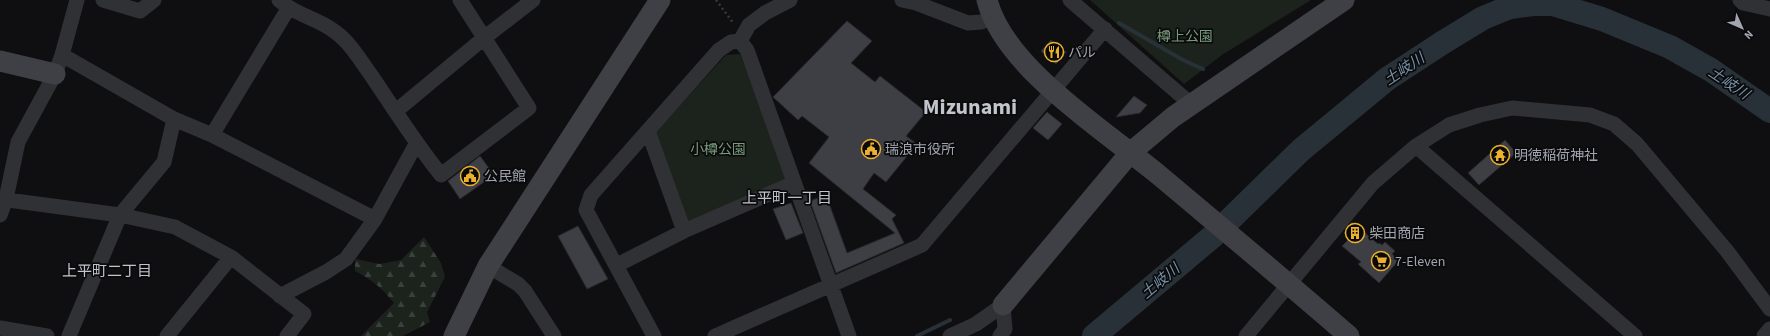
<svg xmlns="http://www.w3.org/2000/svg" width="1770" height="336" font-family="'Source Sans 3','Noto Sans JP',sans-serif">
<defs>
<pattern id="forest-firs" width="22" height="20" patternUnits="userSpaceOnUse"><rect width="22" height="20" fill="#1c231d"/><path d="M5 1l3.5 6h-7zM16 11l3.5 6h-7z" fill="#3a403b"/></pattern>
</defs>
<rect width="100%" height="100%" fill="#0f0f11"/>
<path fill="url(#forest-firs)" d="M424,237L441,263L445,277L427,312L430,322L403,336H361L394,303C383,289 371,279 355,271V259L379,264L401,260Z"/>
<path fill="#1c231d" d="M1090,0H1311L1222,55L1184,84Z
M740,54L788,180L687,223L654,134L726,55Z"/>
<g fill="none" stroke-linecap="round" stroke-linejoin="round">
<path stroke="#293138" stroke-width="4" d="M1119,23L1183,60L1203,69
M917,336L950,320"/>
<path stroke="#293138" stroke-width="24" d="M1094,336L1213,236L1301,150L1387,79L1442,43L1483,18L1510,7L1533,4H1553L1602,19L1670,47L1711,70L1770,111"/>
</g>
<path fill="#3e3f44" stroke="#29292d" d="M847,21L872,41L851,63L875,82L880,76L926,112L906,136L917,144L886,182L874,173L863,189L896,215L892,219L904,243L836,273L810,201L826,195L847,253L895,233L809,163L829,137L802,116L798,120L773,97Z
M1051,40L1066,52L1056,64L1041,51Z
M1134,96L1147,105L1140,113L1116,117Z
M1047,112L1062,124L1048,140L1033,128Z
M1505,140L1516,153L1479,185L1468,173Z
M480,156L494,175L460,199L448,181Z
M791,203L803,233L786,240L773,209Z
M1352,222L1378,244L1379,243L1382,245L1385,242L1395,251L1392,254L1399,260L1379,283L1358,264L1361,262L1342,246L1350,238L1344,233Z
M578,226L608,279L587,289L558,236Z"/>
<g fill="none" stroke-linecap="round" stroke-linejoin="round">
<path stroke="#37383c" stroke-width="2.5" stroke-dasharray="2 3" stroke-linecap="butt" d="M716,0L734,24"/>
<path stroke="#303135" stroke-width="15" d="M103,0L140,11L154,0
M279,0C295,15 317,18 334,31C350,42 360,60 371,75C394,109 415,143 441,175L529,108L460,0
M902,0L916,3L968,23L981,22L992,18
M1070,0L1191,104
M1740,0L1743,3L1770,9
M740,41L747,50L849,336
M740,41L749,25L765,13L790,0
M62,55L174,119L212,135L375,219
M396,111L484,38L533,0
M648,131L684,231
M212,135L288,9
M1416,146L1635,336
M0,199L120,215L175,227L231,257L304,314L287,336
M0,215L6,199L18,142L55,74L62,55L77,0
M617,265L684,231L794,183
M488,266L518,284L525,291L554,336
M280,296L326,272L346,259L375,219L416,144
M0,328L47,336
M69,336L120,215L164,162L174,119
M167,336L231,257
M654,336L586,210L591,195L719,50L731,42L740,41
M715,336L922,245L1105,29
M950,336L976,324L1003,305
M1000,336L1005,329L1003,305
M1246,336L1373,183L1416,146L1449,125L1480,115L1512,108L1590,115L1614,124L1637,144L1727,251L1770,309
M1764,336L1770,329"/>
<path stroke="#3f4045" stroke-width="21" d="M987,0C1004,68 1107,132 1160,176C1223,229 1287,282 1349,336
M0,61L55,74
M1003,305L1130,153L1173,117L1344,0
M454,336L488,266L660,0"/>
</g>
<defs>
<symbol id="restaurant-ring" viewBox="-11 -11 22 22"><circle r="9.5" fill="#0a0a0b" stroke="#eab02e" stroke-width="1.5"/><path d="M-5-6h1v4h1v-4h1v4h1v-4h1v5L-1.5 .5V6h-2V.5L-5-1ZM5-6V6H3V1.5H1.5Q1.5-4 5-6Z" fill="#eab02e"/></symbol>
<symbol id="civic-ring" viewBox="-11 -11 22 22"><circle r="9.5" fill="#0a0a0b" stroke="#eab02e" stroke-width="1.5"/><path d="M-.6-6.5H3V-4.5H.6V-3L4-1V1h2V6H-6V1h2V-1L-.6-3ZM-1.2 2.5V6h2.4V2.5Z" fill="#eab02e"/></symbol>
<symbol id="temple-ring" viewBox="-11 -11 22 22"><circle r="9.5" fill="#0a0a0b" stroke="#eab02e" stroke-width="1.5"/><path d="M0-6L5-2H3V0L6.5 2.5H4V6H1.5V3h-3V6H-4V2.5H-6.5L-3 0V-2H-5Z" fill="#eab02e"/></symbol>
<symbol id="building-ring" viewBox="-11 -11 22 22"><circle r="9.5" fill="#0a0a0b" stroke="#eab02e" stroke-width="1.5"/><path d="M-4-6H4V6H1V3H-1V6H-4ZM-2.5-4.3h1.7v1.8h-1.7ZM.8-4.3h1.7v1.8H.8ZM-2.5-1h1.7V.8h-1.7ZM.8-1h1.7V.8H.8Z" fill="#eab02e"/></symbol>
<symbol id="supermarket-ring" viewBox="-11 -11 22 22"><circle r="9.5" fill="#0a0a0b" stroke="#eab02e" stroke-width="1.5"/><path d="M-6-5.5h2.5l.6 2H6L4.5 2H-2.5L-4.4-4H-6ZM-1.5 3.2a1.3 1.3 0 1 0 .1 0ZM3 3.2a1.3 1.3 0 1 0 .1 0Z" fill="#eab02e"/></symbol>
</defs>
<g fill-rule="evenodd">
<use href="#restaurant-ring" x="1043" y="41" width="22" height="22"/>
<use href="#civic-ring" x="860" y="138" width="22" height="22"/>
<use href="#temple-ring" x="1489" y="144" width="22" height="22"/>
<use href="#civic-ring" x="459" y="165" width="22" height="22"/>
<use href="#building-ring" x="1344" y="222" width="22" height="22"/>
<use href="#supermarket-ring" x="1370" y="250" width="22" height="22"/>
</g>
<g text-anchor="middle" stroke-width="3.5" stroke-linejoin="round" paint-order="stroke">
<g font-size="14" fill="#789c7b" stroke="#0a0a0b">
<text x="1185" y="41">樽上公園</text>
<text x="718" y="154">小樽公園</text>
</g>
<g font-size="14" fill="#a1a5b1" stroke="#0a0a0b" text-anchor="start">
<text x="1068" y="57">パル</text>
<text x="885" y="154">瑞浪市役所</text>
<text x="1514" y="160">明徳稲荷神社</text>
<text x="484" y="181">公民館</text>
<text x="1369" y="238">柴田商店</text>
<text x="1395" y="266">7-Eleven</text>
</g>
<g font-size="15" font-style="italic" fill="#7892ac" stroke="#0a0a0b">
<text transform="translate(1404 69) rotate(-34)" y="5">土岐川</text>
<text transform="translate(1729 83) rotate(34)" y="5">土岐川</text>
<text transform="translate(1160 281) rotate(-40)" y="5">土岐川</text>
</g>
<g font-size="15" fill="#c2c4cd" stroke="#0a0a0b">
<text x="787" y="203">上平町一丁目</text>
<text x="107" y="276">上平町二丁目</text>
</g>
<g font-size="22" font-weight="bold" fill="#c2c4cd" stroke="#0a0a0b">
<text x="970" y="114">Mizunami</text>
</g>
</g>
<g transform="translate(1742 28) rotate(135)" stroke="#0a0a0b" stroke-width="3" paint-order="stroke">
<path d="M0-3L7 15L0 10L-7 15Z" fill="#a1a5b1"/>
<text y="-6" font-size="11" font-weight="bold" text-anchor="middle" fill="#a1a5b1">N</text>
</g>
</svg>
